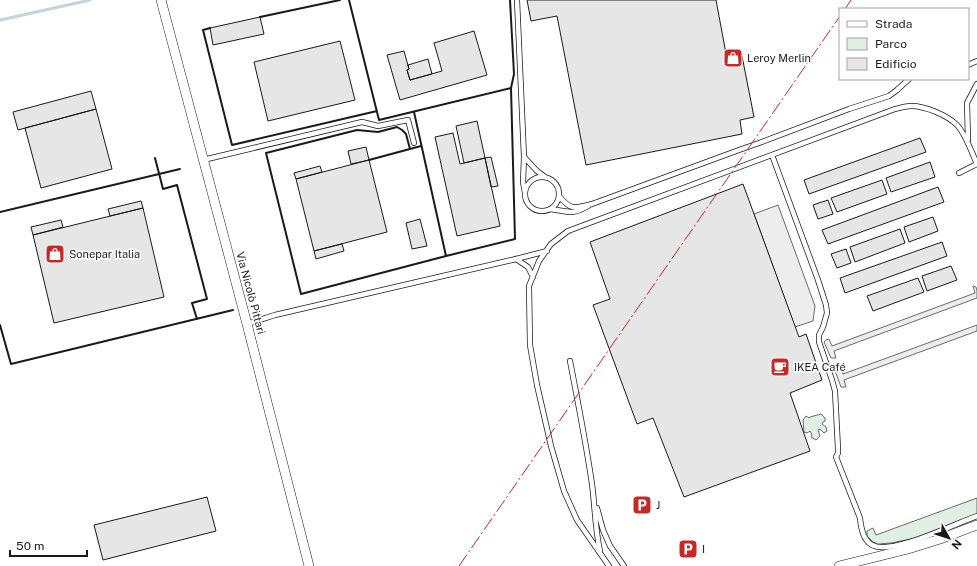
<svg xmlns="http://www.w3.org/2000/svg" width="977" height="566" font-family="'Public Sans',sans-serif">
<rect width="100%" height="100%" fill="#fff"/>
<path fill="#e0efe3" stroke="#6a6a6a" d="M821,414L825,418V421L823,422L822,424L826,427L827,431L824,433L820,429L818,430L820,436L816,440L811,437L812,435L810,431L807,433L804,432L803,420L806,416L809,418L810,417Z
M977,498V515L916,538L891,543L878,544L873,542L867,536V531L873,528L876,535Z"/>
<path fill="#ededed" stroke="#6a6a6a" d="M778,205L815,306L813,321L795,327L754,214Z
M973,286L976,287L977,291V298L834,351L836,358H831L824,342L826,340L829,339L832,346L975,293Z
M977,325V331L844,380L846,387H841L835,371L836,369L840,367L843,374Z"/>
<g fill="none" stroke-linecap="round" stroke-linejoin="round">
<path stroke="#c6d2dc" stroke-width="3" d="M0,20L90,0"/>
</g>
<path fill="#e6e6e6" stroke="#1a1a1a" d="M527,0H716L727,59L742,56L754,117L740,120L742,134L586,165L557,16L531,21Z
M260,17L264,34L213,45L210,28Z
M474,31L487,75L400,100L387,55L404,51L409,69L407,70L410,80L442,71L434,43Z
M340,41L355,100L268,121L254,62Z
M428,59L432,74L410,80L407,70L409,69L408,65Z
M91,91L96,109L18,130L13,112Z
M96,109L112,169L41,188L25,128Z
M477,121L485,158L464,163L456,126Z
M453,133L460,164L485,158L500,226L457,236L435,137Z
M920,138L926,152L809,194L804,180Z
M366,147L369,160L351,164L348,151Z
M491,157L498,186L491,187L485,158Z
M369,160L387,232L314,251L296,179Z
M930,162L935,177L891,192L886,178Z
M320,166L322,172L296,179L294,173Z
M882,180L887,194L837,212L831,198Z
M743,184L799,337L806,334L822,380L790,393L810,451L684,497L653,418L637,424L593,305L610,299L590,242Z
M938,187L944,202L828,244L822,230Z
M828,200L833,214L818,219L813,205Z
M141,201L143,208L110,216L108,209Z
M143,208L164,297L54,323L33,235Z
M933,217L938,231L909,242L904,227Z
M420,219L427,246L412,249L406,223Z
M61,220L63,227L33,235L31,227Z
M900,229L905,243L855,262L850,247Z
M942,242L947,256L845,293L840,278Z
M342,244L344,251L316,259L314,251Z
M846,249L851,263L837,268L831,254Z
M951,266L957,280L927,291L922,276Z
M918,278L924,292L873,311L867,296Z
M207,497L216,531L103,560L94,525Z"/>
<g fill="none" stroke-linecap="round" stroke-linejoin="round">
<defs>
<path id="service" d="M517,0L524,157L523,182L525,193
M968,65L977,61
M968,140L967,103L977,84
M772,155L818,280L826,305L827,313L823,327L819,335V342L832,380L835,391L838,449V453L836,457L860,518C861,528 863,540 872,545C891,556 956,523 977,516
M524,157L537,171L545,177
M203,160L362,122L378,126L408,120L414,143
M959,173L977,164
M525 194a17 17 0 1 1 34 0a17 17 0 1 1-34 0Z
M559,196C571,211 575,208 592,204L739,150L759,143L849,109L889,96L897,90L909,79
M550,209C568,211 571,216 588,206
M516,259L528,267L533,277
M247,324L275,315L516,259L547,251
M570,361C578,402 586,443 592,484C595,507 595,529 600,551
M597,508L603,530L610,546L624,566
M609,566L577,520L564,491L551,446L537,385L530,345L529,286L539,261L551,244L568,231L584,225L895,109C900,108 906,106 911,106C925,106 947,115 957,125C965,133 972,153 977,164"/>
<path id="minor" d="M161,0L247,324L309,566
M839,566L908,549L940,539L977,525"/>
</defs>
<use href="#service" stroke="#1a1a1a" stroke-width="6"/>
<use href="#minor" stroke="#1a1a1a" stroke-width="10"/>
<use href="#service" stroke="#fff" stroke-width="4.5"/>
<use href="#minor" stroke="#fff" stroke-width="9"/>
<path stroke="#1a1a1a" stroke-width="2" d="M349,0L379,120L511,88L514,74L510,0
M260,17L340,0
M210,28L203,30L232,145L377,111
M414,112L446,256L515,239L511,88
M410,149L406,134L402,130L397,127L378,132L357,130L266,153L301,294L446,256
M155,158L163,189L177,185L207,299L192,303L197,319
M369,160L421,146
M0,212L180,169
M0,325L11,364L233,310"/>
<path stroke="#c62828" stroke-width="1" stroke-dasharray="14 3 2 3" stroke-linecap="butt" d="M845,9L851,0
M459,566L840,16"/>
</g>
<defs>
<symbol id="shop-square" viewBox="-11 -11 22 22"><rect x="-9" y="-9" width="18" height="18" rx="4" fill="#c62828" stroke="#fff"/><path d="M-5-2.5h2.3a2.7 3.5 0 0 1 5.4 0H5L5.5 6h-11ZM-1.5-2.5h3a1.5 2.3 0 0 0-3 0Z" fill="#fff"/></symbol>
<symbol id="cafe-square" viewBox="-11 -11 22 22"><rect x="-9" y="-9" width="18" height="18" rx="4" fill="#c62828" stroke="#fff"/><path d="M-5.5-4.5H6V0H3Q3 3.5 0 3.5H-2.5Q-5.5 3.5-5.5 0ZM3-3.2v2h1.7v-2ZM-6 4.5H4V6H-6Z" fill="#fff"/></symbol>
<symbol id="parking-square" viewBox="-11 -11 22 22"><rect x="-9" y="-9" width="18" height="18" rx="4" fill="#c62828" stroke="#fff"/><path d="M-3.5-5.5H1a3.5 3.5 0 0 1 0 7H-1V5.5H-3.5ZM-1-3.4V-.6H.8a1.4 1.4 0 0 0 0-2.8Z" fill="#fff"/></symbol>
</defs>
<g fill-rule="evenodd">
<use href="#shop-square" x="722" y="47" width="22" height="22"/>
<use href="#shop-square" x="44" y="243" width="22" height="22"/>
<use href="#cafe-square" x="769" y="356" width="22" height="22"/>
<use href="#parking-square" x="631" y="494" width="22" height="22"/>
<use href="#parking-square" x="677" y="538" width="22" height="22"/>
</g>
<g text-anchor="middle" stroke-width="3" stroke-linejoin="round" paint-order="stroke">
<g font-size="11" fill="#1a1a1a" stroke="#fff" text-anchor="start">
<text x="747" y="62">Leroy Merlin</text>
<text x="69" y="258">Sonepar Italia</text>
<text x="794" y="371">IKEA Café</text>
<text x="656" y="509">J</text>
<text x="702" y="553">I</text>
</g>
<g font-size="11" fill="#1a1a1a" stroke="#fff">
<text transform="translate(251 293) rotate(75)" y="4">Via Nicolò Pittari</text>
</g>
</g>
<rect x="839" y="8" width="130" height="72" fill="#ffffff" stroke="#a3a3a3"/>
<rect x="847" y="21" width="20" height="6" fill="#ffffff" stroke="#a3a3a3"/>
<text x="875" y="28" font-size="12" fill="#1a1a1a">Strada</text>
<rect x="847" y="38" width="20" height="12" fill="#e0efe3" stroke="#a3a3a3"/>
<text x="875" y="48" font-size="12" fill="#1a1a1a">Parco</text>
<rect x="847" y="58" width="20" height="12" fill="#e6e6e6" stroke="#a3a3a3"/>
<text x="875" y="68" font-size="12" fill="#1a1a1a">Edificio</text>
<g transform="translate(949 538) rotate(129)" stroke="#ffffff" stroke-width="3" paint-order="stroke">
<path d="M0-3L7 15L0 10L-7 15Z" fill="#1a1a1a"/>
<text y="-6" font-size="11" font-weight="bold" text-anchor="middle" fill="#1a1a1a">N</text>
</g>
<path d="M10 550v6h77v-6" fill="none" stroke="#1a1a1a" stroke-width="2"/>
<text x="16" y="550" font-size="12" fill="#1a1a1a" stroke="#ffffff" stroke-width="3" paint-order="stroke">50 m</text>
</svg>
